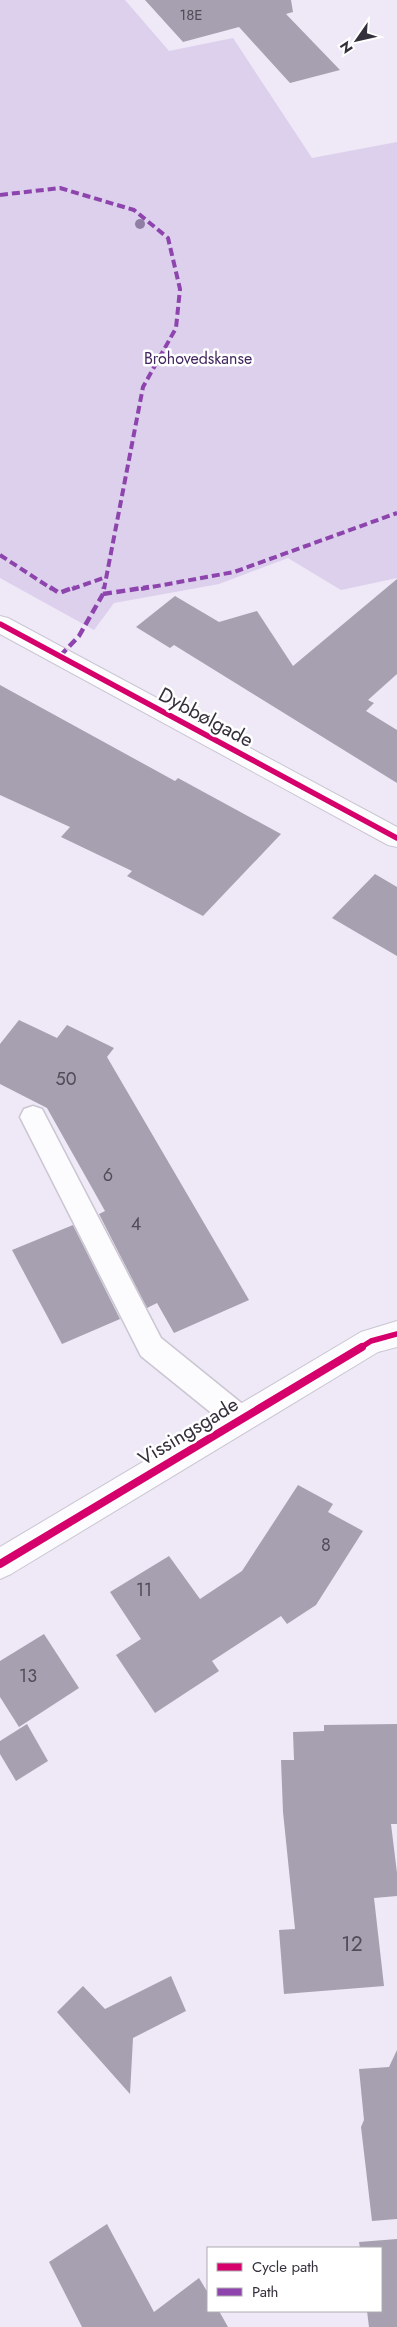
<svg xmlns="http://www.w3.org/2000/svg" width="397" height="2327" font-family="Jost,sans-serif">
<rect width="100%" height="100%" fill="#eee8f7"/>
<path fill="#dcd0ec" d="M0,0H125L169,51L233,38L312,158L397,142V578L341,590L288,558L219,584L114,603L94,630L0,578Z"/>
<path fill="#a7a0b0" d="M145,0H291L293,12L286,14L340,70L290,83L239,27L183,42Z
M397,579V674L368,700L374,703L366,711L397,730V783L174,645L170,648L136,627L175,596L219,622L257,611L293,666Z
M0,685L175,781L178,778L281,834L203,916L127,876L132,871L61,837L70,827L0,795Z
M375,874L397,887V956L332,918Z
M19,1020L57,1038L67,1025L114,1048L107,1057L249,1300L174,1333L157,1303L147,1308L99,1214L105,1211L47,1108L0,1084V1044Z
M73,1225L120,1319L62,1344L12,1250Z
M298,1485L333,1504L328,1512L363,1531L316,1605L287,1624L281,1616L212,1661L219,1671L155,1713L116,1655L141,1639L110,1592L169,1556L200,1599L242,1571Z
M44,1634L79,1688L19,1727L0,1697V1661Z
M27,1724L48,1761L16,1781L0,1754V1741Z
M397,1724V1824H391L397,1873V1896L374,1898L384,1986L284,1994L279,1930L295,1929L283,1812L281,1760H294L293,1732L324,1731V1725Z
M171,1976L186,2011L133,2038L130,2094L57,2012L83,1986L105,2009Z
M397,2050V2219L372,2221L361,2127L364,2120L359,2069L389,2067Z
M107,2224L154,2312L199,2278L208,2293V2311H219L228,2327H82L49,2262Z
M397,2239V2327H369L367,2311H381V2248H360L359,2242Z"/>
<g fill="none" stroke-linecap="round" stroke-linejoin="round">
<defs>
<path id="service" d="M33,1106L42,1109L161,1338L250,1410L254,1419L250,1428L240,1432L230,1428L141,1356L20,1117L24,1109Z"/>
<path id="minor" d="M397,1321V1347L378,1352L11,1574L0,1579V1547L361,1332Z"/>
<path id="tertiary" d="M0,616L8,618L397,827V847L388,845L0,634Z"/>
</defs>
<use href="#service" stroke="#cbc6d2" stroke-width="3"/>
<use href="#minor" stroke="#cbc6d2" stroke-width="2"/>
<use href="#tertiary" stroke="#cbc6d2" stroke-width="2"/>
<use href="#service" fill="#fcfcfe" fill-rule="evenodd"/>
<use href="#minor" fill="#fcfcfe" fill-rule="evenodd"/>
<use href="#tertiary" fill="#fcfcfe" fill-rule="evenodd"/>
<path stroke="#8e44ad" stroke-width="4" stroke-dasharray="8 4" stroke-linecap="butt" d="M0,195L60,188L134,210L168,238L180,289L176,328L143,387L104,589
M0,555L52,589
M72,589L106,577
M141,589L234,572L397,513"/>
<path stroke="#8e44ad" stroke-width="4.5" stroke-dasharray="9 4.5" stroke-linecap="butt" d="M50,587L59,593L75,587
M103,594L149,587
M60,656L79,636L103,594L104,587"/>
<defs>
<path id="cycleway-far1" d="M0,624L397,838
M360,1348L371,1341L397,1334"/>
<path id="cycleway" d="M0,1564L362,1347"/>
</defs>
<use href="#cycleway-far1" stroke="#fff" stroke-width="9"/>
<use href="#cycleway" stroke="#fff" stroke-width="11"/>
<use href="#cycleway-far1" stroke="#d6006c" stroke-width="5.5"/>
<use href="#cycleway" stroke="#d6006c" stroke-width="8"/>
</g>
<circle fill="#907ea4" cx="140" cy="224" r="5"/>
<g text-anchor="middle" stroke-width="5" stroke-linejoin="round" paint-order="stroke">
<g font-size="15" fill="#514c58">
<text x="191" y="20">18E</text>
</g>
<g font-size="16" fill="#432761" stroke="#fff">
<text x="198" y="364">Brohovedskanse</text>
</g>
<g font-size="18" fill="#514c58">
<text x="66" y="1085">50</text>
<text x="108" y="1181">6</text>
<text x="136" y="1230">4</text>
<text x="326" y="1551">8</text>
<text x="144" y="1596">11</text>
<text x="28" y="1682">13</text>
</g>
<g font-size="20" fill="#34303b" stroke="#fff">
<text transform="translate(206 717) rotate(28)" y="7">Dybbølgade</text>
<text transform="translate(188 1431) rotate(-31)" y="7">Vissingsgade</text>
</g>
<g font-size="21" fill="#514c58">
<text x="352" y="1951">12</text>
</g>
</g>
<rect x="207" y="2247" width="175" height="65" fill="#ffffff" stroke="#aeacb1"/>
<rect x="217" y="2263" width="25" height="8" fill="#d6006c" stroke="#aeacb1"/>
<text x="252" y="2272" font-size="15" fill="#34303b">Cycle path</text>
<rect x="217" y="2288" width="25" height="8" fill="#8e44ad" stroke="#aeacb1"/>
<text x="252" y="2297" font-size="15" fill="#34303b">Path</text>
<g transform="translate(357 40) rotate(236)" stroke="#ffffff" stroke-width="4" paint-order="stroke">
<path d="M0-4L9 19L0 12L-9 19Z" fill="#34303b"/>
<text y="-8" font-size="14" font-weight="bold" text-anchor="middle" fill="#34303b">N</text>
</g>
</svg>
